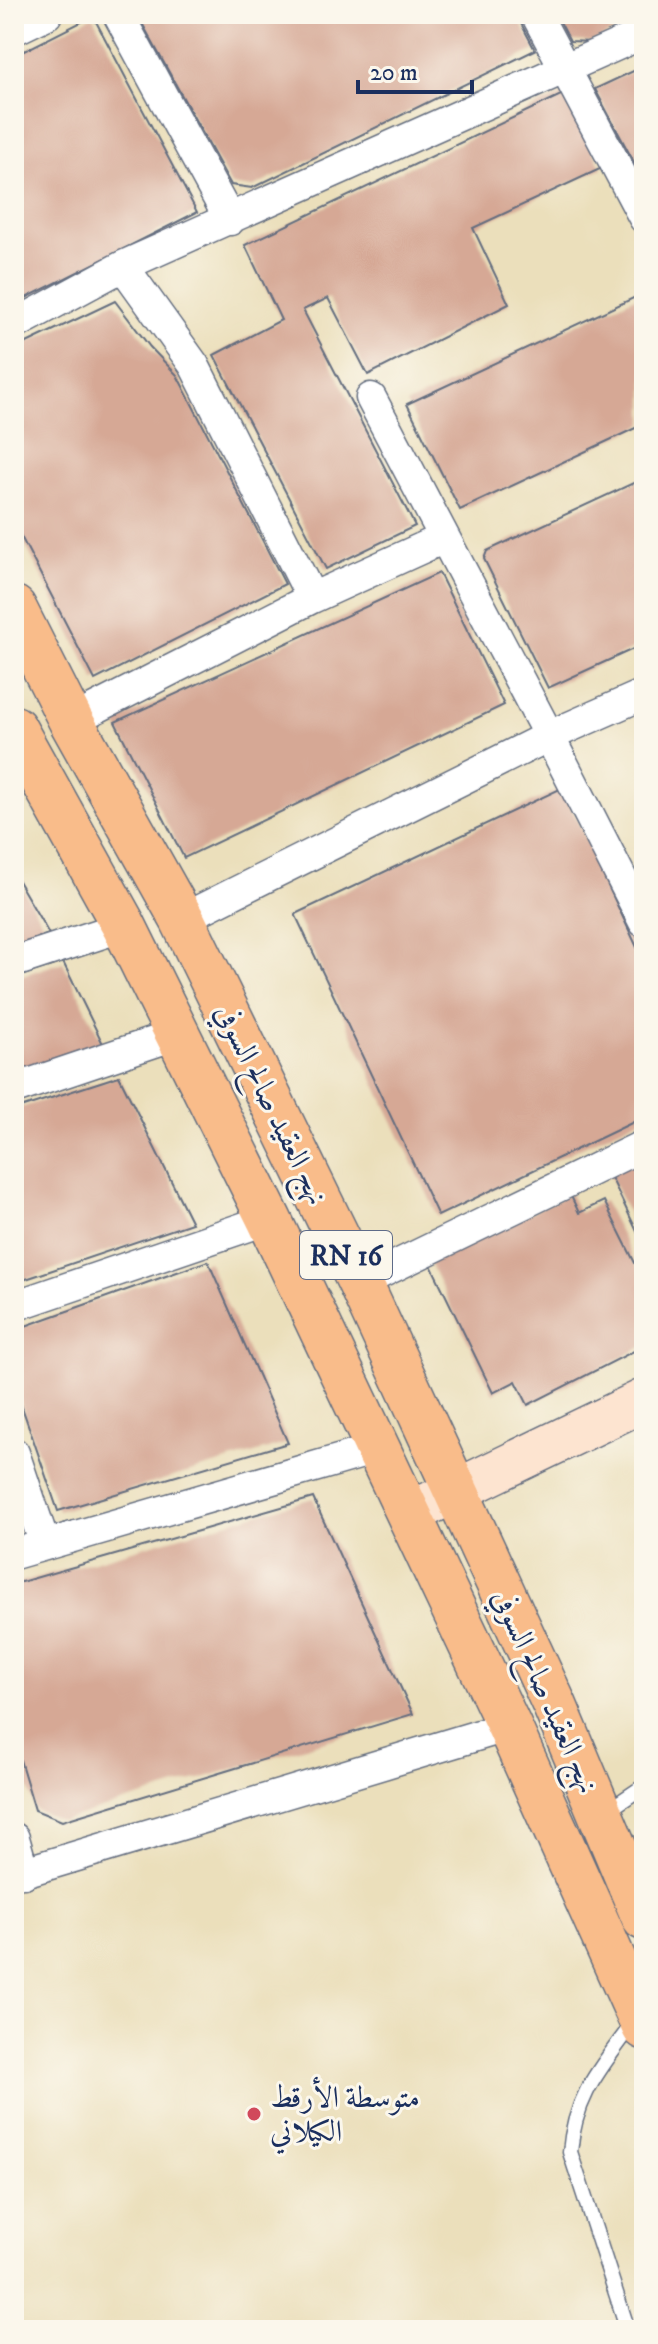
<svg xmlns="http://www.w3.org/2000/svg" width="658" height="2344" font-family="'IM FELL DW Pica',Amiri,serif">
<rect width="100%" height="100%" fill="#fbf7ec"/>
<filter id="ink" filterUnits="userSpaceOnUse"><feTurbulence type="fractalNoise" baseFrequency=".0125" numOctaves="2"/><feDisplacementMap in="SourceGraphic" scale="16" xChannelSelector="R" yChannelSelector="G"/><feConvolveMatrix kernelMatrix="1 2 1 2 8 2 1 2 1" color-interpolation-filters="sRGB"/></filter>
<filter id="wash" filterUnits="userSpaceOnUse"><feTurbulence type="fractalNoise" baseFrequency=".006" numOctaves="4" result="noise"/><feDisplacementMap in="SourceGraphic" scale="32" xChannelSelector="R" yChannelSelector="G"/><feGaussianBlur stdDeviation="1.8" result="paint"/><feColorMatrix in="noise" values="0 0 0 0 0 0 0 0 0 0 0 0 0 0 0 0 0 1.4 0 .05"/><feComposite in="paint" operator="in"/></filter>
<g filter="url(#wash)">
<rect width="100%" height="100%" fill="#ebdfbb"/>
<g id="blocks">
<path fill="#d6a895" d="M137,14H516L535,50L252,188L231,185Z
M556,14H644V17L592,42L570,41Z
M93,16L197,212L14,304V56Z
M644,66V181L595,89Z
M563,94L602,168L473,228L509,304L368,375L328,298L303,310L415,526L326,569L214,355L281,320L245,245Z
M644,293V424L460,510L407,404Z
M115,301L150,347L177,375L285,584L95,680L14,523V349Z
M644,478V644L548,688L484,559L487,551Z
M439,573L504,705L184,858L115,722Z
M562,788L644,962V1117L438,1216L295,914Z
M14,874L49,934L14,946Z
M63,962L104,1046L14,1076V978Z
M119,1076L192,1223L14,1283V1110Z
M644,1156V1246L609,1173Z
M570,1194L579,1213L604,1201L644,1281V1346L528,1405L516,1381L493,1393L429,1261Z
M208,1261L288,1443L58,1511L14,1384V1330Z
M313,1498L413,1714L62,1821L35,1810L14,1740V1584Z"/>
</g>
</g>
<g filter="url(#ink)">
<use href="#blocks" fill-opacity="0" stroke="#646d7f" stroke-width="2"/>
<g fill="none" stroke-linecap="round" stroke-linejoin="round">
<defs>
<path id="lane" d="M604,1813L644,1786
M628,2330L570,2152C575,2094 601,2068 634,2022"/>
<path id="street" d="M118,14L230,220
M536,14L644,218
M14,30L47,14
M123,266L194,365L312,598
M14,325L123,266L644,33
M371,398L549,736L644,694
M71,721L312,598L444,538
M182,919L549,736L644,922
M14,962L124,926
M14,1089L178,1034
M360,1283L644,1145
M14,1306L269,1219
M14,1453L45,1545
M14,1554L376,1449
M14,1838L24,1873
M14,1875L509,1726"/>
<path id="secondary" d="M410,1513L644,1400"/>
<path id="primary" d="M14,608L71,721L182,919L360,1283L555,1706L644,1918
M14,728L124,926L269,1219L509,1726L644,2027"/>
</defs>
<use href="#lane" stroke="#646d7f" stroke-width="17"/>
<use href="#street" stroke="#646d7f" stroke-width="33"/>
<use href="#secondary" stroke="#646d7f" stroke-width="45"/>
<use href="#primary" stroke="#646d7f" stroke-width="47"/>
<use href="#lane" stroke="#fff" stroke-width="14"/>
<use href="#street" stroke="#fff" stroke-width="30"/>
<use href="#secondary" stroke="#fde4d0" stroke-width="42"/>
<use href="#primary" stroke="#f9bc8a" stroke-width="44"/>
</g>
</g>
<circle fill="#d1495b" stroke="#fbf7ec" stroke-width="3" cx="254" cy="2114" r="8"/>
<g text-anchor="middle" stroke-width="6" stroke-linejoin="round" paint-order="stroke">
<rect fill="#fbf7ec" stroke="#5e6b89" stroke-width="2" x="300" y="1231" width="92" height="48" rx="6"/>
<g font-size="28" font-weight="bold" fill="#1b2f5e">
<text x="346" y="1265">RN 16</text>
</g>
<g font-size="30" fill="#1b2f5e" stroke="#fbf7ec">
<text transform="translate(272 1104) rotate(64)" y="10">نهج العقيد صالح السوفي</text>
<text transform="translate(546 1691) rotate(66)" y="10">نهج العقيد صالح السوفي</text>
</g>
<g font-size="30" fill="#1b2f5e" stroke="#fbf7ec" text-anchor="start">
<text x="270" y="2107">متوسطة الأرقط<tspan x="270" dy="34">الكيلاني</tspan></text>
</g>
</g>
<rect width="658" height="2344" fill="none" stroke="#fbf7ec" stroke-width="48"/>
<path d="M358 80v12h114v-12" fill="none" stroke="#1b2f5e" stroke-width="4"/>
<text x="370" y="80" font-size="24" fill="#1b2f5e" stroke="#fbf7ec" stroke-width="6" paint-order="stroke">20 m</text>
</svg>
